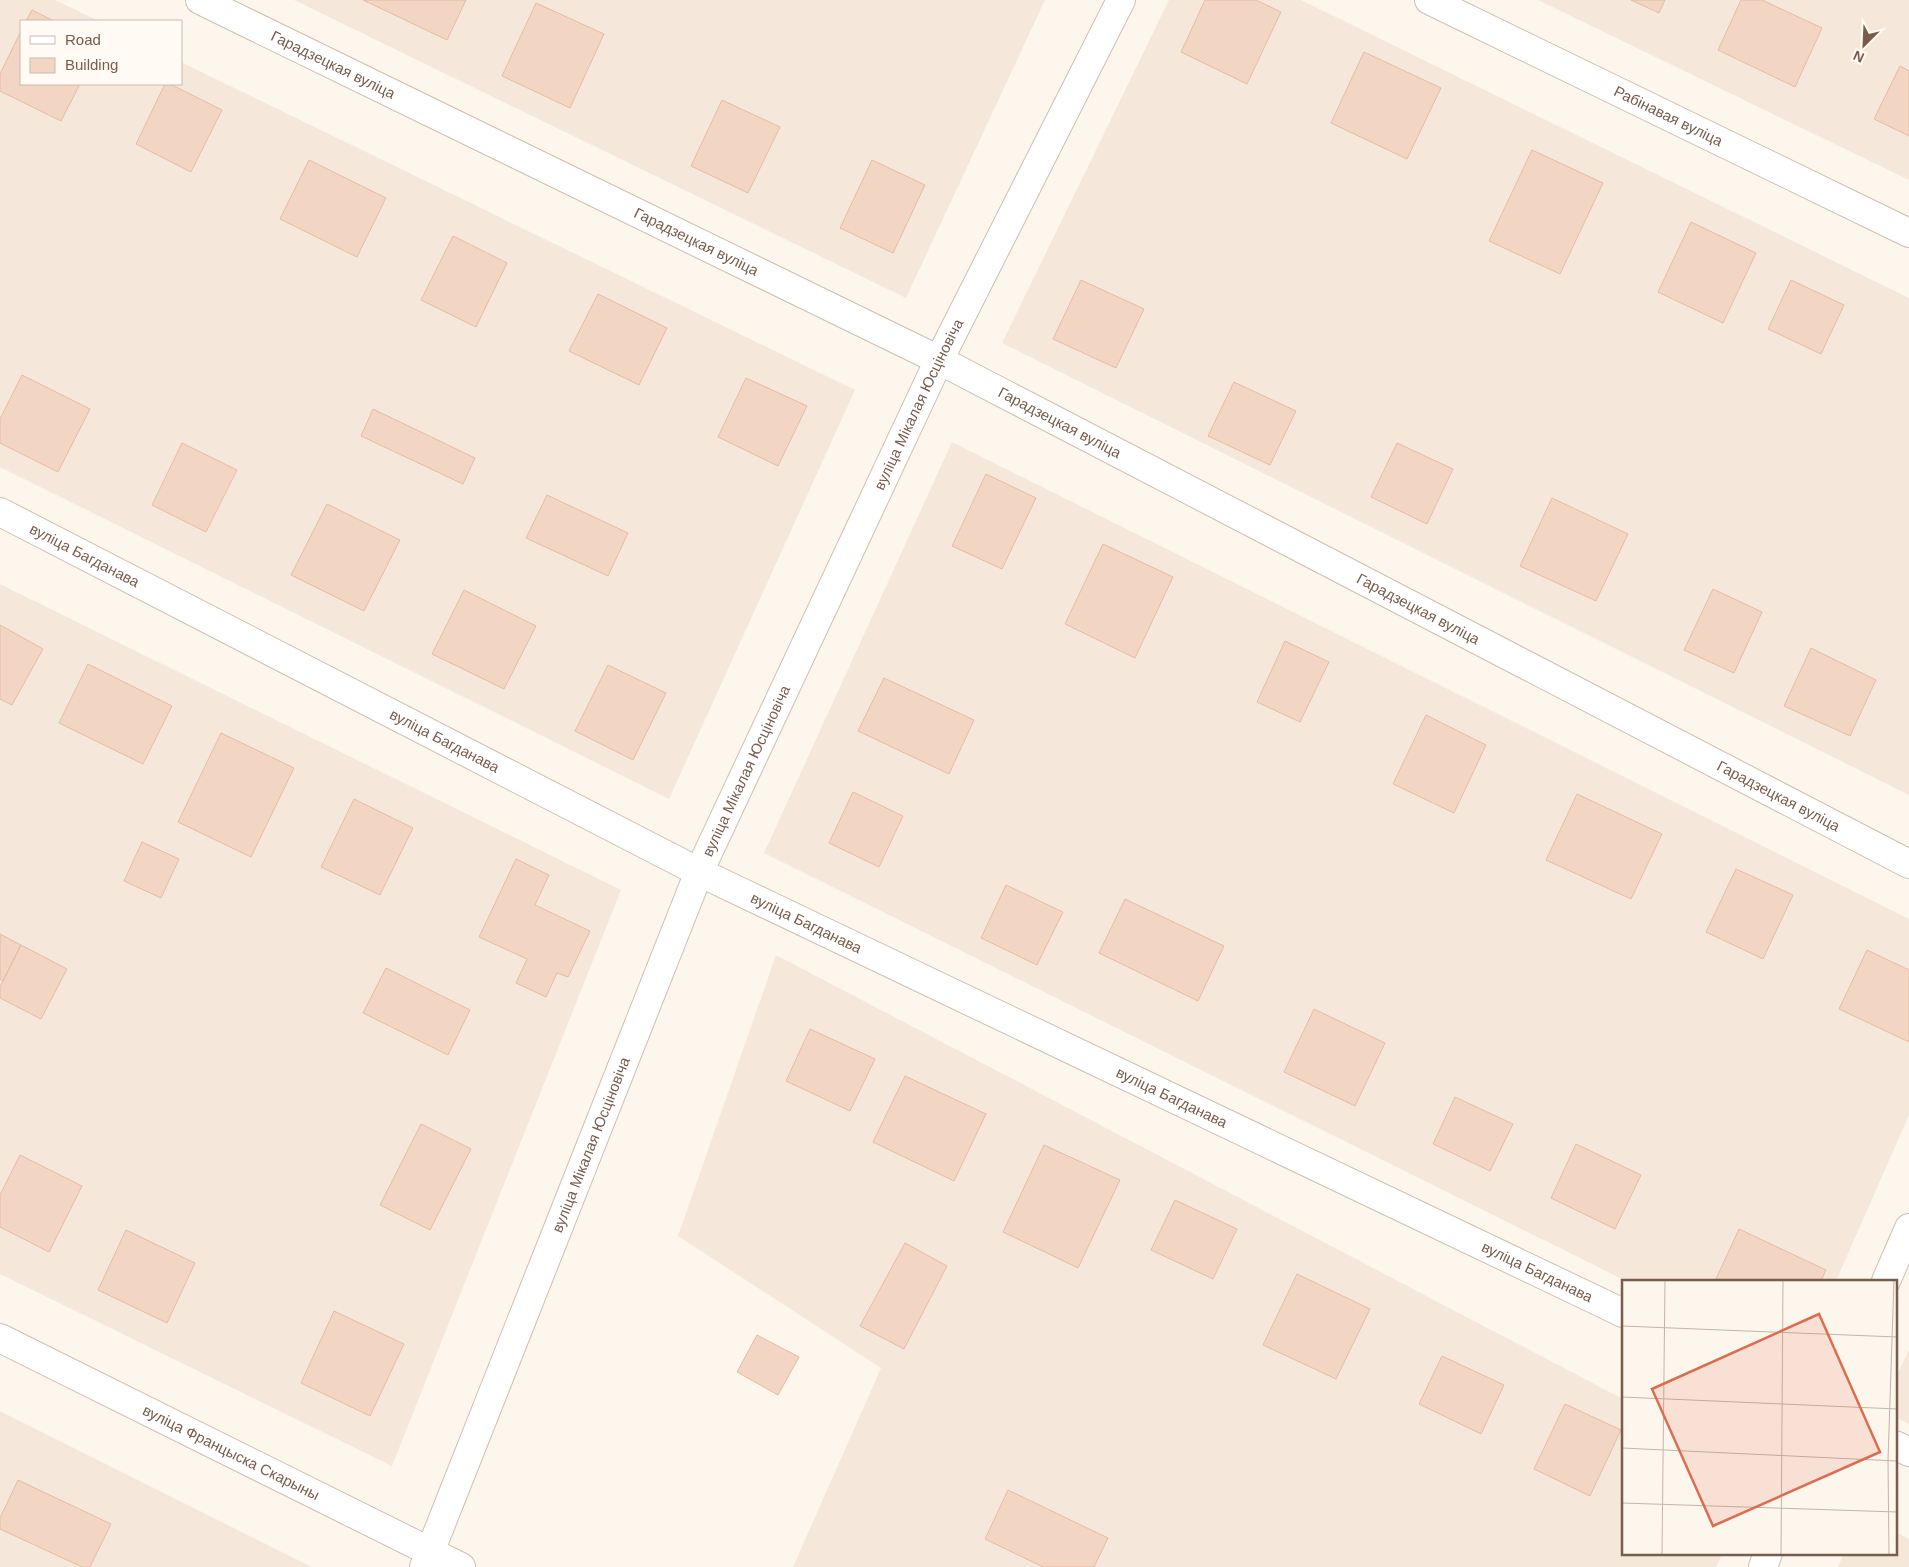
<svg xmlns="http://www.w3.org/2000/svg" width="1909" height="1567" font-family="Helvetica,sans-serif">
<rect width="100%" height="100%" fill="#fdf6ec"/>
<path fill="#f5e8da" d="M0,0H55L99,21H21V84H181V62L855,390L669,799L0,467Z
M294,0H1045L906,298Z
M1169,0H1301L1909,298V795L1002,343Z
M1538,0H1909V180Z
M952,442L1909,919V1115L1836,1281H1626L764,853Z
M0,584L621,890L392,1466L0,1274Z
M776,955L1623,1399V1553H1723L1716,1567H793L881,1368L678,1236Z
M1909,1350V1424L1895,1417V1379Z
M0,1411L312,1567H0Z
M1895,1532L1909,1539V1567H1838L1844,1553H1895Z"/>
<path fill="#f3d5c3" stroke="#e6bba3" d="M363,0H466L447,40Z
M1205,0H1256L1281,12L1247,84L1181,52Z
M1631,0H1665L1659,13Z
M1741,0H1762L1822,28L1795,87L1718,50Z
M536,3L604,34L570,108L502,76Z
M32,10L54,21H26Z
M21,31V84H80L61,121L0,91V74Z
M1364,52L1441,88L1407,159L1331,123Z
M1900,66L1909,71V136L1874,119Z
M165,84H170L222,110L191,172L136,144Z
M722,100L780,127L748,193L691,166Z
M1532,150L1603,183L1560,274L1489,241Z
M309,160L386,198L357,257L280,219Z
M872,160L925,185L893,253L840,228Z
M1691,222L1756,253L1723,323L1658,292Z
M453,236L507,263L476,327L421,300Z
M1081,280L1144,309L1116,368L1053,339Z
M1791,280L1844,305L1821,354L1768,329Z
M598,294L667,328L639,385L569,351Z
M22,375L90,409L58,472L0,443V419Z
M746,378L807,406L778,466L718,437Z
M1234,382L1296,411L1270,465L1208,436Z
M373,409L475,458L463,484L361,436Z
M182,443L237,470L206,532L152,505Z
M1397,443L1453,469L1427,524L1371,497Z
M986,474L1036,498L1002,569L952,546Z
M547,495L628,533L608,576L526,538Z
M1552,498L1628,534L1596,601L1520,566Z
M327,504L400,540L364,611L291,575Z
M1103,544L1173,577L1135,658L1065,624Z
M1713,589L1762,612L1734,673L1684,650Z
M464,590L536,626L504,689L432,654Z
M0,625L43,649L12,705L0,699Z
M1285,641L1329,662L1300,722L1257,702Z
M1811,648L1876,680L1850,736L1784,706Z
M88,664L172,706L143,764L59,723Z
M608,665L666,693L633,760L575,731Z
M884,678L974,720L949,774L858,731Z
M1426,715L1486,745L1454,813L1393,784Z
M221,733L294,768L251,857L178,822Z
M853,792L903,816L879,867L829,843Z
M1577,794L1662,834L1631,899L1546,860Z
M354,799L413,828L380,895L321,867Z
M142,842L179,859L161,898L124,881Z
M516,859L549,875L535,905L590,931L568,977L557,973L546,997L516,983L527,959L479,937Z
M1736,869L1793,895L1763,959L1706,932Z
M1006,885L1063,912L1037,965L981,938Z
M1125,899L1224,946L1198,1001L1099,953Z
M0,934L21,945L3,981L0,979Z
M21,945L67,969L41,1019L0,998V987Z
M1867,950L1909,970V1042L1839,1009Z
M386,968L470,1010L448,1055L363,1013Z
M1314,1009L1385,1043L1355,1106L1284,1072Z
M810,1029L875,1059L850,1111L786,1081Z
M905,1076L986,1114L954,1181L873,1142Z
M1455,1097L1513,1124L1490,1171L1433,1144Z
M421,1124L471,1149L430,1230L380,1205Z
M1576,1144L1641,1175L1615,1229L1551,1198Z
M1044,1145L1120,1180L1078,1268L1003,1232Z
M20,1155L82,1186L49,1252L0,1227V1195Z
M1175,1200L1237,1229L1213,1279L1151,1250Z
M1739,1229L1826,1270L1821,1281H1715Z
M126,1230L195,1263L167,1323L98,1290Z
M905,1243L947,1266L904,1349L860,1326Z
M1297,1274L1370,1309L1336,1379L1263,1345Z
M334,1311L404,1344L370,1416L301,1383Z
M757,1335L799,1357L778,1395L737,1372Z
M1442,1356L1504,1385L1481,1434L1419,1404Z
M1565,1404L1621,1430L1590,1496L1534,1469Z
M18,1480L111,1524L90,1567H82L0,1529V1518Z
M1008,1490L1108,1538L1094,1567H1043L985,1539Z"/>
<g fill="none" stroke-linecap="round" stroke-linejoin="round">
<defs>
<g id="minor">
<path id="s1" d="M200,0L939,360L1909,864"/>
<path id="s2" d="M1429,0L1909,233"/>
<path id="s3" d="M0,512L699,872L1623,1313"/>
<path d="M1886,1281L1909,1228"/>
<path id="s4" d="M0,1338L461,1567"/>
<path d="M1895,1445L1909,1452"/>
<path id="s5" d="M424,1567L699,872L939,360L1121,0"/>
<path d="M1763,1567L1768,1553"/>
</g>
</defs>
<use href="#minor" stroke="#d1beb0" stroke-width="30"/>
<use href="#minor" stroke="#fff" stroke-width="28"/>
</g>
<g text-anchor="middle" stroke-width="4" stroke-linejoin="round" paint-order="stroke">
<g font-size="15" fill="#7a5c4d" stroke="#fffaf3">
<text dy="5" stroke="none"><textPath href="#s1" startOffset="148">Гарадзецкая вуліца</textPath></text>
<text dy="5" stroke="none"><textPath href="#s2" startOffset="266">Рабінавая вуліца</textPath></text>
<text dy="5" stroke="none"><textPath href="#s1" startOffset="552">Гарадзецкая вуліца</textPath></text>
<text dy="5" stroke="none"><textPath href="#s5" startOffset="1264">вуліца Мікалая Юсціновіча</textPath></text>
<text dy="5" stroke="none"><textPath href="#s1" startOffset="958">Гарадзецкая вуліца</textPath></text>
<text dy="5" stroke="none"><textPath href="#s3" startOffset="95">вуліца Багданава</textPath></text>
<text dy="5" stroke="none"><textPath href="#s1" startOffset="1362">Гарадзецкая вуліца</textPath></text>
<text dy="5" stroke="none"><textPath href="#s3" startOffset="500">вуліца Багданава</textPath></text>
<text dy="5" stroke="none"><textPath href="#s5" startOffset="859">вуліца Мікалая Юсціновіча</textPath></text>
<text dy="5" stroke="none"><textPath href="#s1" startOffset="1768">Гарадзецкая вуліца</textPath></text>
<text dy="5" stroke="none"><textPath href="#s3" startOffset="905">вуліца Багданава</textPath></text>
<text dy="5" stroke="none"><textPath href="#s3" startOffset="1310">вуліца Багданава</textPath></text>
<text dy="5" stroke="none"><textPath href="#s5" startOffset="454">вуліца Мікалая Юсціновіча</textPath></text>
<text dy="5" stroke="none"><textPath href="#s3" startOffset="1715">вуліца Багданава</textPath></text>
<text dy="5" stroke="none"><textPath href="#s4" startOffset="258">вуліца Францыска Скарыны</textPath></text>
</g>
</g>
<g transform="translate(1622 1280)">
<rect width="275" height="275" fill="#fdf6ec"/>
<path fill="none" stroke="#c5b3a7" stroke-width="1" d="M0,46L275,57M0,117L275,129M0,168L275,181M0,223L275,232M40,275L43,0M159,275L161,0M267,275L266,180L272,0"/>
<path fill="#dc6d51" fill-opacity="0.15" stroke="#dc6d51" stroke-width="2.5" d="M197,34L258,172L91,246L30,109Z"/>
<rect width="275" height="275" fill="none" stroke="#7a5c4d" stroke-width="2.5"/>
</g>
<rect x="20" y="20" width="162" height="65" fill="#fffaf3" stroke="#cabbb1"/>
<rect x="30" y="36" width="25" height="8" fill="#ffffff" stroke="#cabbb1"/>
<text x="65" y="45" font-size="15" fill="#7a5c4d">Road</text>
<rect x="30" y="58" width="25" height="15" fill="#f3d5c3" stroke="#cabbb1"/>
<text x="65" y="70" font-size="15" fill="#7a5c4d">Building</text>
<g transform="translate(1864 45) rotate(204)" stroke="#fffaf3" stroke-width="4" paint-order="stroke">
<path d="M0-4L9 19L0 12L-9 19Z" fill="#7a5c4d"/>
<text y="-8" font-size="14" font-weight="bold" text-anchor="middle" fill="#7a5c4d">N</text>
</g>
</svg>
